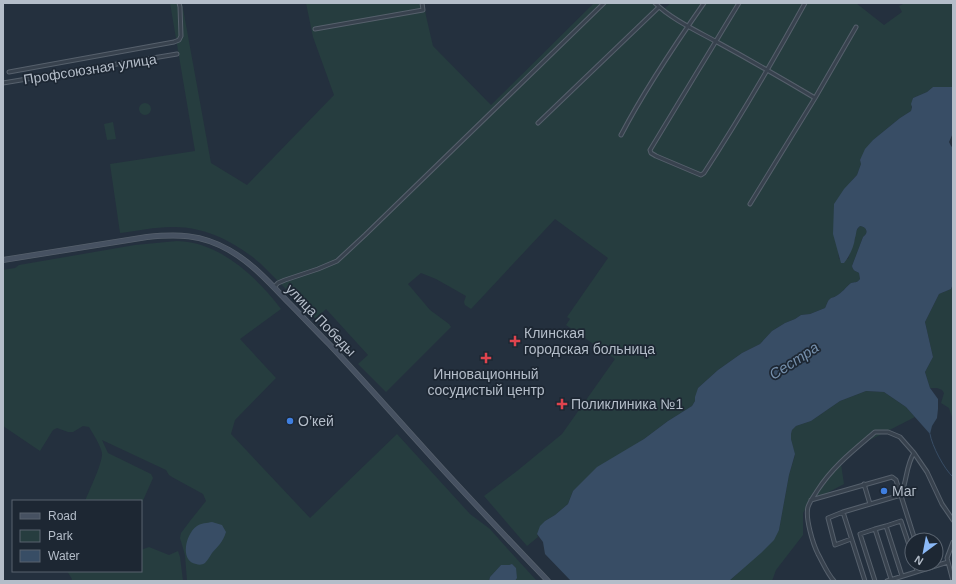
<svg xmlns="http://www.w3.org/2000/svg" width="956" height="584" font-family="Helvetica,sans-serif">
<rect width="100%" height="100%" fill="#24303e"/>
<path fill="#263d3f" d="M170,3H182L211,163L247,185L334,95L313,37L306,3H424L426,16L433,46L491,105L594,3H658L665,8L671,3H856L884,25L902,12L899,6L905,3H953V87H933L927,92L913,98L911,111L900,118L873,140L860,160L861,164L857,175L853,179L834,208L839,259H848L855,238L856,231L860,226C867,227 869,233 863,237L852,266C853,271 856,271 859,273L860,279C857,283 855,282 851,283C846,287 842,293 836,296C834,298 831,297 830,299C827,301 827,305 825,308L810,314L801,315L795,319L785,323L772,331L760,344L742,353L718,370L698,388L695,401L692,406L668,421L644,439L624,452L573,491L568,504L555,515L545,521L537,534L538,537L527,546L484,496L517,471L562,434L615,359L566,325L570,319L567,317L608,258L555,219L471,309L465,305L464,302L466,296L436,279L421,273L408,284L430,310L449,324L451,327L386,392L358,364L368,355L326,309L316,319L261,264C237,243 205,226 172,227C155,227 137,231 120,233L110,164L195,151Z
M139 109a6 6 0 1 1 12 0a6 6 0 1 1-12 0Z
M113,122L116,139L107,140L104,124Z
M177,241C220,242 257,277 281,309L240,339L276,378L235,420L231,434L310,518L397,434L470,514L490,529L515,557L537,581H515C518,577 515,573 516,568L512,564L509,565H501L490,577L489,581H187L185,555L180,538L181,533L190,521L206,501L203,494L172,477L169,475L166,470L102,440L108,453L151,474L153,478L141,505V501H85C89,491 103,462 102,453C100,444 93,434 89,427L83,426L73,432H68L57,428L53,430L40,451L3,426V270L15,268L19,265L135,245Z
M953,284V420L949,408L941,403L944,393L942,390L937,388H930L925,372L933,357L925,322L939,294L951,289Z
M866,391L884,392L906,407L915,417L866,442L841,464L844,484L810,502L803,513V535L776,570L772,581H729L736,575L779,530L789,475L795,455L791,439V434L792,430L796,426L811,421L840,401Z
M149,547L169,555L178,551L180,557L183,581H71L72,579L67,571H141V550Z"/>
<path fill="#384d65" d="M933,87H953V133L949,142L951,146L953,148V284L951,289L939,294L925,322L933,357L925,372L930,388L938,399V409L937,418L932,426L930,434L906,407L884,392L866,391L840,401L811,421L796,426L792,430L791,434V439L795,454L789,475L779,530L774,540L761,553L729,581H571L545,554L543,542L537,534L540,526L545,521L555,515L568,504L573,491L597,467L644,439L668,421L692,406L695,401V397L698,388L718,370L742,353L760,344L772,331L785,323L795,319L801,315L810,314L825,308C827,305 827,301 830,299C831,297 834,298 836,296C842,293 846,287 851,283C855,282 857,283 860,279L859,273C856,271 853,271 852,266L863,237C869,233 867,227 860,226C855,230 857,233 855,238C854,247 849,257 844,263H841L833,234L834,204L844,189L857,175L861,164L860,160L865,149L873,140L900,118L911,111L912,107L911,104L913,98L927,92Z
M212,522L222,525L226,532C223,542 218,546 212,553C210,556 208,560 205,563C202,565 199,565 196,564C179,561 186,533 197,526C201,523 207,523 212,522Z
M512,564L516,568L517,578L515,581H489L490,577L501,565H509Z"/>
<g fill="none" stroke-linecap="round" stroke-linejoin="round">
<path stroke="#384d65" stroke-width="1" d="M930,434C932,446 944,469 953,477"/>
<defs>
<path id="street" d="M655,3C671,19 697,31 717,42C750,60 783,79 815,98
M739,3L650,150L651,153L656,156L701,175L704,173C740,118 773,61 805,3
M315,29L423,10L422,3
M9,72L174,42L179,40L181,36L180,7L179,3
M3,83L177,54
M538,123L659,7
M621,135C645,89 674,46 704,3
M750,204L815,98L856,27
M274,287L278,283L285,280L318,269L337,261L365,235L604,3
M864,484L870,504
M811,500L892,477L896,480L915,540
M843,512L865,581
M875,529L886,526
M851,539L835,545L828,518L843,512L901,495C907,481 906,465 914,453
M953,542L947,558L953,581
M915,564L917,571
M902,576L886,526L901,521L912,554
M834,581C827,573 823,563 818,554C813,544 805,518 808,507C810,501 814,496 817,491C833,466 854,450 875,432H888L900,437L914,453L927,472L942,504L953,520
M875,581L860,534L875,529L891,579
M887,581L948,562"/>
<path id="secondary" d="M3,260L147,237C177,234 201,234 229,250C252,263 270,283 288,302C302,316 316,331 330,345C361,378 390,411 420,444C461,490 505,536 548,581"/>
</defs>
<use href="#street" stroke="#56606c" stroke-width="5"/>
<use href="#secondary" stroke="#56606c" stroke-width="6"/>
<use href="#street" stroke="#38424e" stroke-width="3"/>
<use href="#secondary" stroke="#465161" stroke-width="4.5"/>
</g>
<g fill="#e0444e" stroke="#1d2733" stroke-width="1.5">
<path d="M513 335h4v4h4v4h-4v4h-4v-4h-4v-4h4z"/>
<path d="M484 352h4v4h4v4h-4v4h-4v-4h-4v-4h4z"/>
<path d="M560 398h4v4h4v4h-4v4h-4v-4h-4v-4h4z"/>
</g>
<g fill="#3f7fe0" stroke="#1d2733" stroke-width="1.5">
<circle cx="290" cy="421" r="4"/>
<circle cx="884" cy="491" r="4"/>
</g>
<g text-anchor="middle" stroke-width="3.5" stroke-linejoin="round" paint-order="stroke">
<g font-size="14" fill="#b4bdc9" stroke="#1d2733">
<text transform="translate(90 69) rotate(-9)" y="5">Профсоюзная улица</text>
<text transform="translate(321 320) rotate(46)" y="5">улица Победы</text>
</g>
<g font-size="14" fill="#b4bdc9" stroke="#1d2733" text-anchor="start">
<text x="524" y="338">Клинская<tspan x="524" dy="16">городская больница</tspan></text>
<text x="486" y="379" text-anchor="middle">Инновационный<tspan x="486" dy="16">сосудистый центр</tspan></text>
<text x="571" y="409">Поликлиника №1</text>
<text x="298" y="426">О’кей</text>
<text x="892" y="496">Маг</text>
</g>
<g font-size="15" font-style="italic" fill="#758fab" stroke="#1d2733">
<text transform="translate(794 361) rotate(-33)" y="5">Сестра</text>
</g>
</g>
<rect width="956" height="584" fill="none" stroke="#b4bdc9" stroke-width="8"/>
<rect x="12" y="500" width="130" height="72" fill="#1d2733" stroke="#59636f"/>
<rect x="20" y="513" width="20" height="6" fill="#465161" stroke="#59636f"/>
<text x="48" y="520" font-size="12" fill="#b4bdc9">Road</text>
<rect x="20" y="530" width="20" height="12" fill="#263d3f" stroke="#59636f"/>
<text x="48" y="540" font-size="12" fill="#b4bdc9">Park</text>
<rect x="20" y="550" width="20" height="12" fill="#384d65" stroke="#59636f"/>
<text x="48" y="560" font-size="12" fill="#b4bdc9">Water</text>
<g transform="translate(924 552) rotate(212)"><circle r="19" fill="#1d2733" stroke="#59636f"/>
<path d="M0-3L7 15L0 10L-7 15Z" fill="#8bb9f7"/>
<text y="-6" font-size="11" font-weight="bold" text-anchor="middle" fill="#b4bdc9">N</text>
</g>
</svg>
